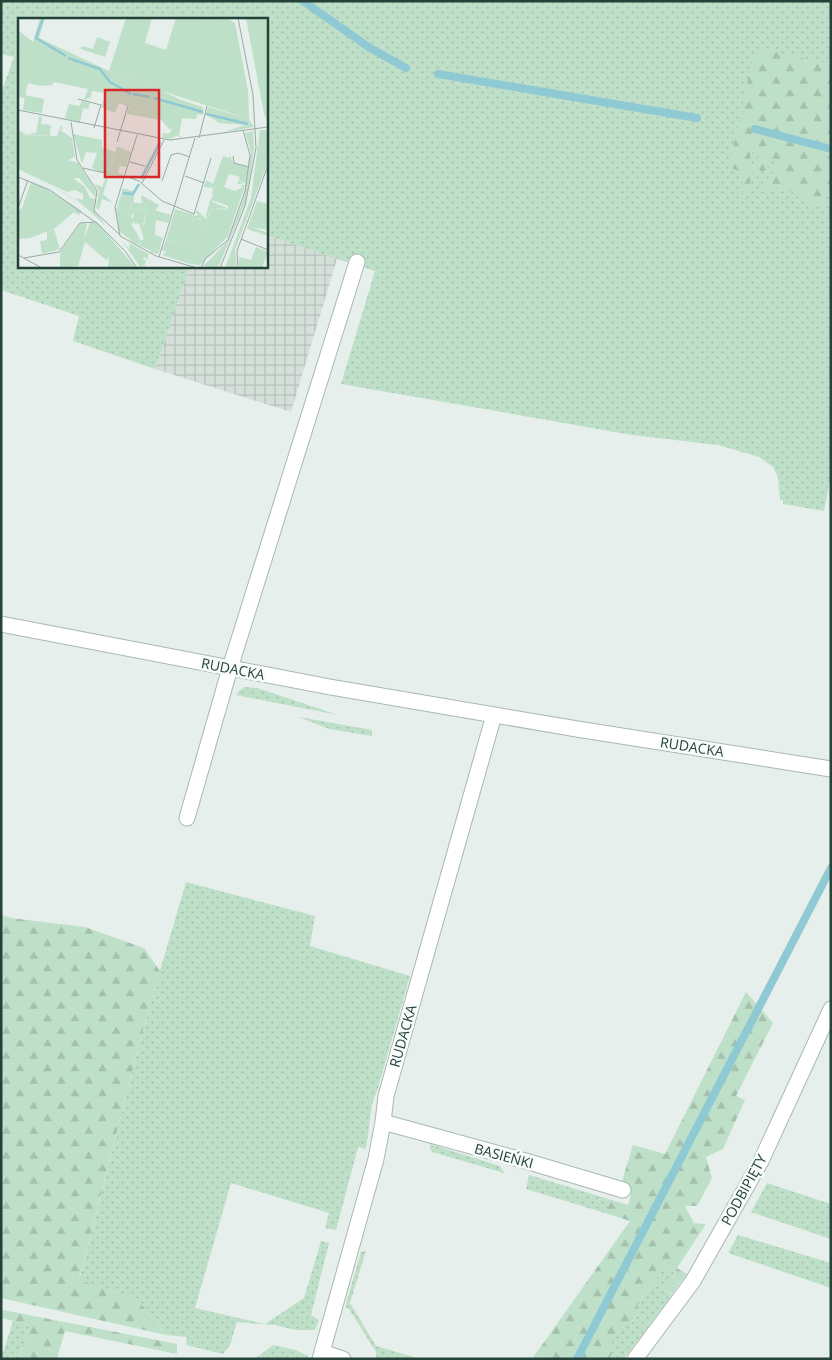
<svg xmlns="http://www.w3.org/2000/svg" width="832" height="1360" font-family="'Open Sans',sans-serif">
<defs>
<pattern id="industrial-grid" width="8" height="8" patternUnits="userSpaceOnUse" patternTransform="scale(1.25)"><rect width="8" height="8" fill="#d4dfda"/><path d="M0 4h8M4 0v8" fill="none" stroke="#b6c1bc"/></pattern>
<pattern id="grass-dots" width="8" height="8" patternUnits="userSpaceOnUse" patternTransform="scale(1.25)"><rect width="8" height="8" fill="#bfe0c8"/><path d="M2 2h.1M6 6h.1" fill="none" stroke="#a4c1ad" stroke-width="1.8" stroke-linecap="round"/></pattern>
<pattern id="forest-firs" width="22" height="20" patternUnits="userSpaceOnUse" patternTransform="scale(1.25)"><rect width="22" height="20" fill="#bfe0c8"/><path d="M5 1l3.5 6h-7zM16 11l3.5 6h-7z" fill="#a4c1ad"/></pattern>
</defs>
<rect width="100%" height="100%" fill="#e6efeb"/>
<path fill="url(#industrial-grid)" d="M266,235L337,259L291,412L155,369L190,266H266Z"/>
<path fill="url(#grass-dots)" d="M1,1H831V474L824,511L783,504V500H780L778,477L773,467L759,457L718,445L632,435L341,384L375,271L337,259L266,235V19H19V266H190L155,369L73,341L79,316L1,290V93L14,57L1,54Z
M245,687L257,688L338,715L236,695L240,690Z
M299,717L372,730V736L329,729Z
M186,882L315,916L310,946L410,976L378,1088L372,1104L366,1149L358,1147L336,1230L325,1228L329,1213L231,1183L195,1308L265,1324L304,1298L321,1241L329,1243L311,1315L319,1320L315,1330H295L275,1325L237,1322L230,1345L223,1354L186,1345L187,1337L166,1335L137,1299L79,1281L145,1022Z
M430,1144L500,1166L504,1173L432,1152L430,1148Z
M529,1175L612,1200L605,1213L526,1189Z
M767,1183L831,1204V1239L751,1212Z
M738,1235L831,1263V1288L728,1253Z
M366,1251L350,1303L376,1346L421,1359H380L376,1357V1352L349,1309L345,1307L361,1252Z
M664,1268L675,1273L666,1290L672,1295L624,1359H609L615,1348L610,1342L625,1323L630,1325L640,1311L637,1306Z
M13,1321L30,1325L19,1359H1Z
M273,1345L296,1350L308,1356V1359H255Z"/>
<path fill="url(#forest-firs)" d="M755,48L831,64V195L825,198L823,206L815,207L801,199L788,189L778,188L769,183L767,185L769,189L767,192L763,186V182L773,178V169L776,160L773,158L767,169L762,172L756,168V160L759,157V152H754L750,155L753,172L750,182L751,188L747,195L742,193L740,187L745,178L741,173L729,166Z
M1,915L11,918L85,927L144,948L160,971L145,1022L79,1280L137,1299L166,1335L1,1298Z
M746,992L773,1023L736,1096L745,1100L723,1149L706,1157L712,1178L697,1206H685L694,1223L706,1224L677,1268L687,1274L672,1294L666,1290L675,1273L664,1268L637,1306L640,1311L630,1325L625,1323L611,1342L615,1348L609,1359H532L630,1221L605,1213L612,1200L628,1205L631,1194C626,1191 622,1187 622,1181L633,1145L665,1154Z
M3,1310L177,1344V1354L65,1331L57,1359H19L30,1325L1,1318V1313Z"/>
<g fill="none" stroke-linecap="round" stroke-linejoin="round">
<path stroke="#8ec9d4" stroke-width="8" d="M303,1L370,48L406,68
M438,74L697,118
M755,129L831,149
M577,1359L831,868"/>
<defs>
<path id="lane" d="M230,668L357,262"/>
<path id="street" d="M1,624L330,687L577,729L831,769
M187,818L230,668
M383,1122L529,1162L623,1190
M322,1352L343,1359
M320,1359L376,1159L383,1122L386,1096L494,715
M635,1359L693,1281L761,1161L831,1009"/>
</defs>
<use href="#lane" stroke="#a8b8b2" stroke-width="17"/>
<use href="#street" stroke="#a8b8b2" stroke-width="17"/>
<use href="#lane" stroke="#fff" stroke-width="15"/>
<use href="#street" stroke="#fff" stroke-width="15"/>
</g>
<g text-anchor="middle" stroke-width="5" stroke-linejoin="round" paint-order="stroke">
<g font-size="14" fill="#24423a" stroke="#f7fbf9">
<text transform="translate(233 669) rotate(11)" y="5">RUDACKA</text>
<text transform="translate(692 747) rotate(9)" y="5">RUDACKA</text>
<text transform="translate(403 1036) rotate(-74)" y="5">RUDACKA</text>
<text transform="translate(504 1156) rotate(15)" y="5">BASIEŃKI</text>
<text transform="translate(744 1190) rotate(-61)" y="5">PODBIPIĘTY</text>
</g>
</g>
<g transform="translate(18 18)">
<rect width="250" height="250" fill="#e6efeb"/>
<path d="M22,0H27L21,20L91,53L117,60L163,82L185,89V97L180,96L178,101L164,100L161,118H166L160,119V117L152,121L144,119L145,115L151,116L155,110L152,112L143,102L109,96L111,89L101,85L97,95L83,89L88,75L74,73L72,83L71,80L66,82L70,71L36,64L34,67L22,68L10,65L7,80L0,79V12L15,24ZM64,83L72,85L70,91L65,90L62,105L47,100L51,86L61,88ZM190,89L231,101L236,109L206,114L227,107L201,105L188,96ZM21,98L24,99L23,106L33,107L32,118L6,116L18,115ZM242,112H250V144L217,232L219,250H207L233,180ZM235,113L236,131L228,183L200,250L185,248L210,223L225,182L233,134L227,115ZM99,128L113,134L108,149L102,148L100,155L107,157L101,159L92,154ZM212,137L215,145L230,149L227,165L221,163L225,166H219L222,159L211,156L206,169L217,173L225,169L222,167H227L210,218L182,247L172,246L181,226L148,222L153,205L162,209H175V217H179L180,221L186,208L180,204L183,201L178,200L175,204L174,199L156,195L157,191L179,198V197L178,194L179,192L188,201L195,190L210,192V188L194,182L195,170L186,169L188,162L195,166L205,138L211,140ZM0,151L47,175L71,192L46,175ZM105,170L117,174L112,191L128,192L125,208L136,192L153,197L150,205L138,202L137,217L145,220L143,225L133,222L140,228L136,231L142,232L140,236L132,234L133,232L128,228L131,224L121,227L122,222H126L121,205L116,206V203L113,206L121,219L116,225L118,216L111,215L113,210L104,200H109L110,195L115,201L116,195L99,190ZM239,183L250,186V208L232,202ZM36,211L42,231L24,236L22,223L29,222V214ZM102,220L112,232L111,225L131,236L129,242L127,239L124,241L128,242L126,250L125,246L123,250ZM238,229L250,234L244,250H221V239L233,242Z" fill="#bfe0c8"/>
<path d="M79,19L92,24L87,39L63,31L64,28L75,31ZM136,75L183,91L186,96H178V101L164,100L156,106L154,100L159,96L154,92H157V88L154,87L152,97L151,93L142,92L143,85L134,82ZM7,77L26,81L24,95L5,92ZM191,92L230,103V105L199,100L190,95ZM43,107L45,111L42,112L54,120L57,139L50,142L60,145L78,173L77,179L61,160H55L67,169L72,180L77,181L76,191L87,207L57,180L65,182V176L57,172L49,174L0,151V111L8,117L39,118ZM55,116L84,122V129L97,134L92,154L99,159L91,157L85,176L95,185L84,181L81,192L78,190L81,173L76,166L84,169L89,157L74,150L79,135L68,134L64,146ZM13,164L27,170L64,193L61,197L56,194L36,211L12,220L0,221V192L4,190ZM116,176V185H124L123,177L141,187L127,208L133,215L131,218L130,214L125,217L128,192L113,191L112,194H116L113,198L110,195L109,201L104,200L108,204L113,201L110,207L116,203L112,208L119,216L117,222L122,220L121,227L130,223L134,232V229L136,227L133,222L124,223L128,219H135L143,225L142,232L135,230L138,235L116,225L101,213L98,190L112,194ZM193,179L195,184L211,191L195,190L187,201ZM156,195L174,199L175,204L178,200L186,204L180,203L186,207L181,221L175,218V209H162L153,205ZM232,202L250,208V212L234,209L250,215V218L229,211ZM63,205L69,206L66,221L72,205H80L118,250H90L91,239L88,242L67,224L60,248L42,250V234ZM148,222L181,226L172,246L144,237L148,234L144,232Z" fill="#bfe0c8"/>
<path d="M108,0H134L127,25L148,32L158,0H209L217,5L230,73L231,101L144,73L117,60L91,53ZM228,0H250V105L246,96Z" fill="#bfe0c8"/>
<path fill="none" stroke="#8ec9d4" stroke-width="2.5" d="M25,0L18,20L48,38M50,40L82,51L92,64L113,76M115,76L132,79M136,80L185,94M188,96L230,106M123,161L142,124M105,175L115,176L121,166"/>
<path fill="none" stroke="#98aaa4" stroke-width="1" d="M60,81L83,87L76,110M0,92L152,122L250,109M53,104L59,142L79,173L76,193L101,216M119,117L97,189L102,218L138,238L179,250M181,120L189,88M99,124L110,88M215,138L216,145L231,149M112,144L127,148M65,150L87,155M108,158L121,163L144,183L176,196L193,140M167,158L186,165M0,159L32,172L77,204M144,163L153,137L160,135L172,139M124,165L146,122M0,190L10,162M223,221L250,232M0,237L24,250M141,239L177,120M6,240L41,234L62,205L78,204L107,233L119,250M183,250L187,241L210,222L227,173L232,137L225,112M202,250L227,188L238,130L235,77L220,0M220,250L219,233L250,147"/>
<path fill="#d62828" fill-opacity="0.15" stroke="#d62828" stroke-width="2.5" d="M87,72H141V159H87Z"/>
<rect width="250" height="250" fill="none" stroke="#24423a" stroke-width="2.5"/>
</g>
<rect width="832" height="1360" fill="none" stroke="#24423a" stroke-width="5"/>
</svg>
